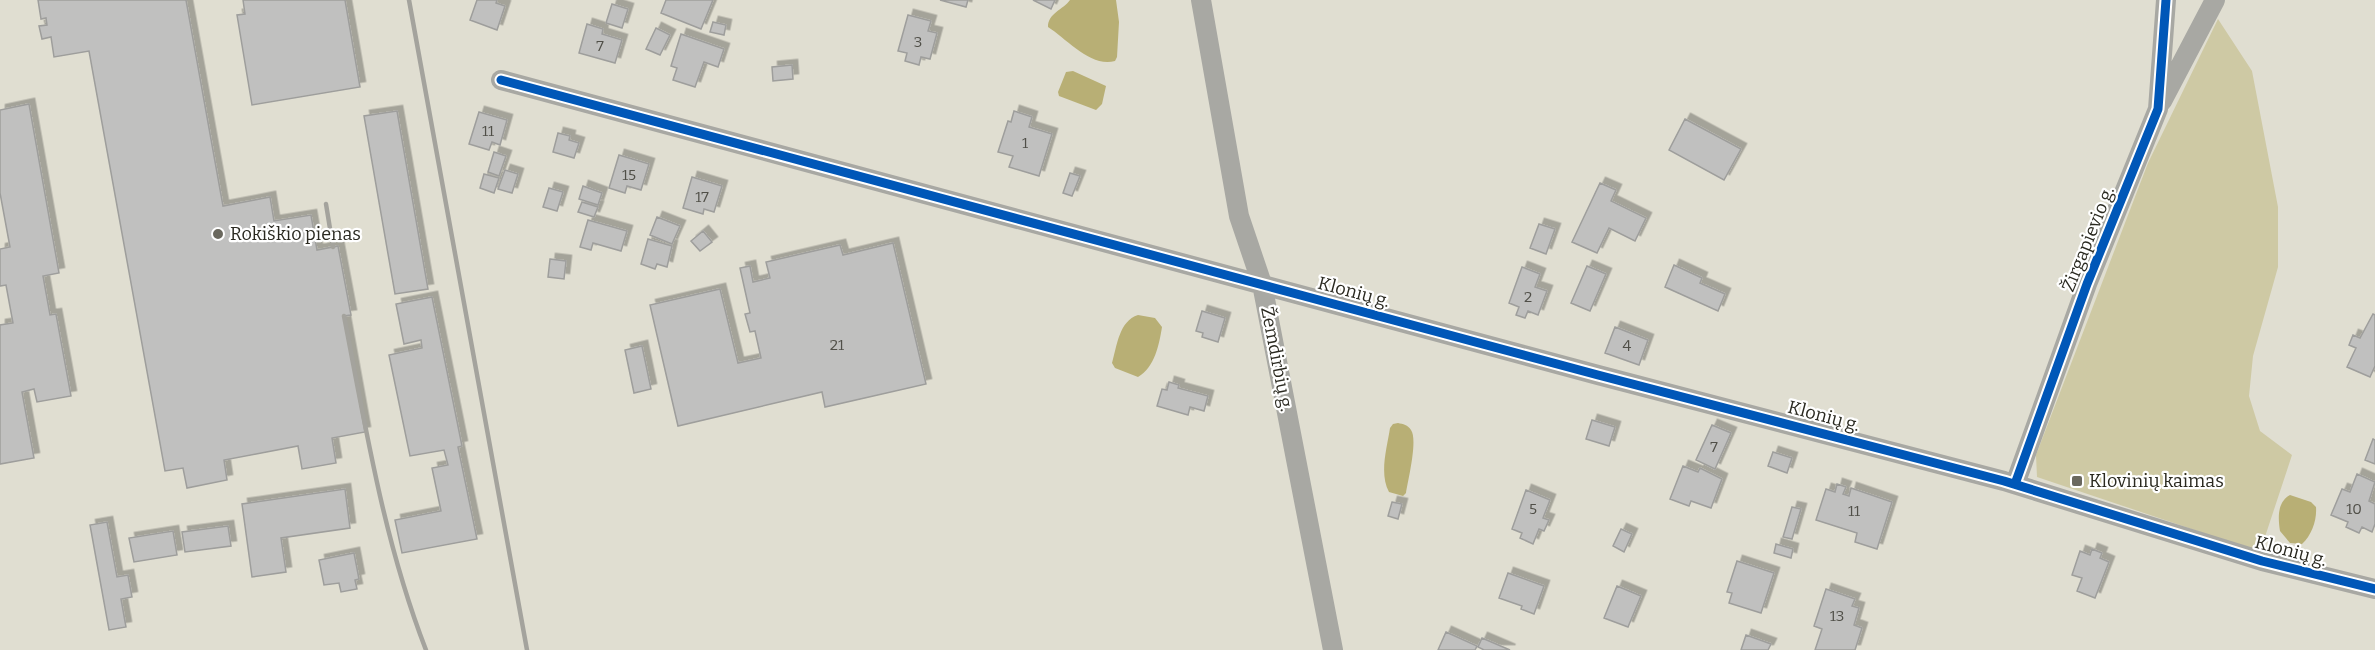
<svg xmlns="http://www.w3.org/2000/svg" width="2375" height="650" font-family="Bitter,serif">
<defs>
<filter id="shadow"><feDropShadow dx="5.5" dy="-5.5" stdDeviation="0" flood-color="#0004"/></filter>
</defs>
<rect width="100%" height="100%" fill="#e0ded1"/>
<path fill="#cec9a4" d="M2218,19L2252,71L2278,207V267L2253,356L2249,396L2260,431L2292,455L2260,552L2037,477L2036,455L2148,163Z"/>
<path fill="#b8af75" d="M1070,0H1116L1119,22L1117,57L1115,61C1091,68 1067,39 1048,27C1048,13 1063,10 1070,0Z
M1073,71L1106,86L1102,104L1096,110L1059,96L1058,92L1066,72Z
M1138,315L1155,318L1162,327C1159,345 1155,367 1138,377L1115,368L1112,363C1117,346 1119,321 1138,315Z
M1398,423C1403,424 1408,425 1411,430C1418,440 1408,480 1406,493L1403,496L1389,492C1379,474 1387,448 1390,428L1393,424Z
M2290,495L2311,502L2316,507C2317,520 2312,535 2302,544L2290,543L2280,531C2278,518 2277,502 2290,495Z"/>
<path fill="#c0c0bf" stroke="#9e9e9c" stroke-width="1.5" filter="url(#shadow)" d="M38,0H186L223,206L270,197L274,221L311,215L317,250L338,246L351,315L344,316L365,432L332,438L336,463L302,469L298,446L224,460L227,480L187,488L183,468L165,471L89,51L54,57L51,37L42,39L39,26L47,25L46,18L41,19Z
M243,0H345L360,87L252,105L237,15L245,14Z
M477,0H497L496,3L505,6L497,30L470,20Z
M666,0H713L701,29L661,13Z
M940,0H968L966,7Z
M1033,0H1055L1051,9Z
M612,4L628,9L622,28L606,23Z
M908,15L931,21L928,31L937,33L930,59L921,57L919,65L905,61L907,53L898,51Z
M713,22L726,25L724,35L710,32Z
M587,24L603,29L602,34L622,40L615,63L579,53Z
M656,28L670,35L660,55L646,49Z
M681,34L724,49L718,67L704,62L695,87L673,80L677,68L671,66Z
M792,65L793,79L773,81L772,67Z
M29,104L59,273L43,276L50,315L56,314L71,396L37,402L34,389L22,392L34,458L0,464V325L13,323L6,285L0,286V249L10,247L0,193V110Z
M397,111L428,289L395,294L364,116Z
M1014,111L1032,117L1029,127L1052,134L1039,176L1009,167L1013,156L998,152L1008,121L1011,122Z
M479,112L507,120L500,145L492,142L489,150L469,144Z
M1685,119L1741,149L1724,180L1669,150Z
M558,133L570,136L569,140L579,143L574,158L553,152Z
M494,152L506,156L499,176L488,172Z
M619,155L649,164L641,190L627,186L625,193L609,188Z
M505,170L518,174L512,193L498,189Z
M1070,173L1080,176L1072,196L1063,193Z
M484,174L499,178L494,193L480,188Z
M692,177L722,186L714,212L704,209L703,214L683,208Z
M1600,183L1616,190L1611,201L1646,218L1635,241L1609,228L1597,253L1572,242Z
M583,186L602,193L598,205L579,199Z
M549,188L563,192L557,211L543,207Z
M582,202L598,207L594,217L578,212Z
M657,217L680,226L672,244L650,235Z
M588,220L627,231L621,251L593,243L591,250L580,247Z
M1539,224L1555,229L1546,254L1530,248Z
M703,231L712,242L700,251L691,241Z
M648,239L672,246L667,267L657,264L655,269L641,264Z
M893,243L926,384L825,407L822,392L678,426L650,305L720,289L738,363L761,358L755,331L750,332L745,314L750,313L740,268L750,266L753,282L770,278L766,262L840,245L843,255Z
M550,259L566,261L564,279L548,277Z
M1674,265L1702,278L1700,283L1725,294L1718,311L1665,287Z
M1587,266L1606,274L1590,311L1571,303Z
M1522,267L1540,274L1535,287L1547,291L1538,315L1528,311L1525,318L1516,315L1519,307L1509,303Z
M432,297L462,446L458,447L477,539L402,553L395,520L441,511L432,468L448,465L444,450L410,456L389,355L422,348L421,340L404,344L396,304Z
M1202,311L1225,318L1218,342L1202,337L1203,333L1196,331Z
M2373,314L2375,315V366L2370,377L2347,367L2356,348L2349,345L2353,335L2360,338Z
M1615,327L1648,340L1639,365L1605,353Z
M642,346L651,389L634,393L625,350Z
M1169,382L1179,385L1178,388L1208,396L1204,411L1190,407L1188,415L1157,406L1162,389L1167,390Z
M1592,420L1615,427L1609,446L1586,439Z
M1712,425L1731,433L1715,469L1696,460Z
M2373,439L2375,440V464L2365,460Z
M1773,452L1792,458L1787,473L1768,466Z
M1683,466L1698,472L1700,468L1722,479L1711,508L1691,501L1689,506L1670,499Z
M2357,474L2375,482L2369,501L2375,504V524L2372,532L2362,527L2359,533L2346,527L2348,522L2331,515L2342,489L2350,492Z
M1837,484L1846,487L1843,494L1849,496L1851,488L1892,502L1877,549L1855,542L1857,533L1816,520L1826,489L1835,492Z
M345,489L350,528L281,538L286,572L252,577L242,504Z
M1526,490L1550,500L1543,518L1549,520L1544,531L1539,529L1533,544L1520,538L1522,533L1512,529Z
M1392,502L1402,504L1398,519L1388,516Z
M1792,507L1801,509L1792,539L1783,537Z
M107,522L117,577L128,575L132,597L121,599L126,627L109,630L90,525Z
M228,526L231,546L185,552L182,532Z
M1621,529L1632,534L1624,552L1613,546Z
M173,531L177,555L134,562L129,538Z
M1776,544L1793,549L1791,558L1774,553Z
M2092,549L2102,553L2100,558L2109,562L2095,598L2077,591L2082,578L2072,575L2080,551L2090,555Z
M354,553L359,579L355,580L357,589L341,592L339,583L324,585L319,560Z
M1737,561L1774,573L1761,613L1729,603L1732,593L1727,592Z
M1508,573L1544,586L1534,614L1521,609L1522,606L1499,598Z
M1617,586L1641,596L1628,627L1604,618Z
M1826,589L1855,599L1852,606L1859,608L1854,625L1862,628L1855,650H1815L1822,629L1814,626Z
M1446,632L1477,646L1475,650H1438Z
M1746,635L1771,644L1768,650H1741Z
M1482,638L1510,650H1484L1478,647Z"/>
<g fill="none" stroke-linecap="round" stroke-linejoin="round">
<path stroke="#a8a8a3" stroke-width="20" d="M1201,0L1239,216L1262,284L1333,650
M501,80L1598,375L2004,481L2262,561L2375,589
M2162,101L2215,0
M2015,484L2087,284L2158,109L2166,0"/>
<path stroke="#a4a39d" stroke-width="4.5" d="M409,0L527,650
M326,204L333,247
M344,316C366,429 384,542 426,650"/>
<defs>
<path id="cycleway" d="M501,80L1598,375L2004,481L2262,561L2375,589
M2015,484L2087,284L2158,109L2166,0"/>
</defs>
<use href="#cycleway" stroke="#fff" stroke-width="13"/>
<use href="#cycleway" stroke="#0057b8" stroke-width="9"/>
</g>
<g fill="#6a685e" stroke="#fff" stroke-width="2">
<circle cx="218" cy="234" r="6"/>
<rect x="2071" y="475" width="12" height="12" rx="3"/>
</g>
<g text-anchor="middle" stroke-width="4.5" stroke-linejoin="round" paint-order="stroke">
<g font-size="15" fill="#504f48">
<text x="918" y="47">3</text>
<text x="600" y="51">7</text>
<text x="488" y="136">11</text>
<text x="1025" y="148">1</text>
<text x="629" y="180">15</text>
<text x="702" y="202">17</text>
<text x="1528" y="302">2</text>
<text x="837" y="350">21</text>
<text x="1627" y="351">4</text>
<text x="1714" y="452">7</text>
<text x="1533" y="514">5</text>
<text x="2354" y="514">10</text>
<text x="1854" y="516">11</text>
<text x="1837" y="621">13</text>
</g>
<g font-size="18" fill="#2a2920" stroke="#fff" text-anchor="start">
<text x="230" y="240">Rokiškio pienas</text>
<text x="2089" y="487">Klovinių kaimas</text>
</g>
<g font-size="18" fill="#2a2920" stroke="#fff">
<text transform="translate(2088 239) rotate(-68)" y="6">Žirgapievio g.</text>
<text transform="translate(1354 292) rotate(15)" y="6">Klonių g.</text>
<text transform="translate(1277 359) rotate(79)" y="6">Žemdirbių g.</text>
<text transform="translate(1824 416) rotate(15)" y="6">Klonių g.</text>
<text transform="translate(2291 551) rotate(15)" y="6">Klonių g.</text>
</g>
</g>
</svg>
